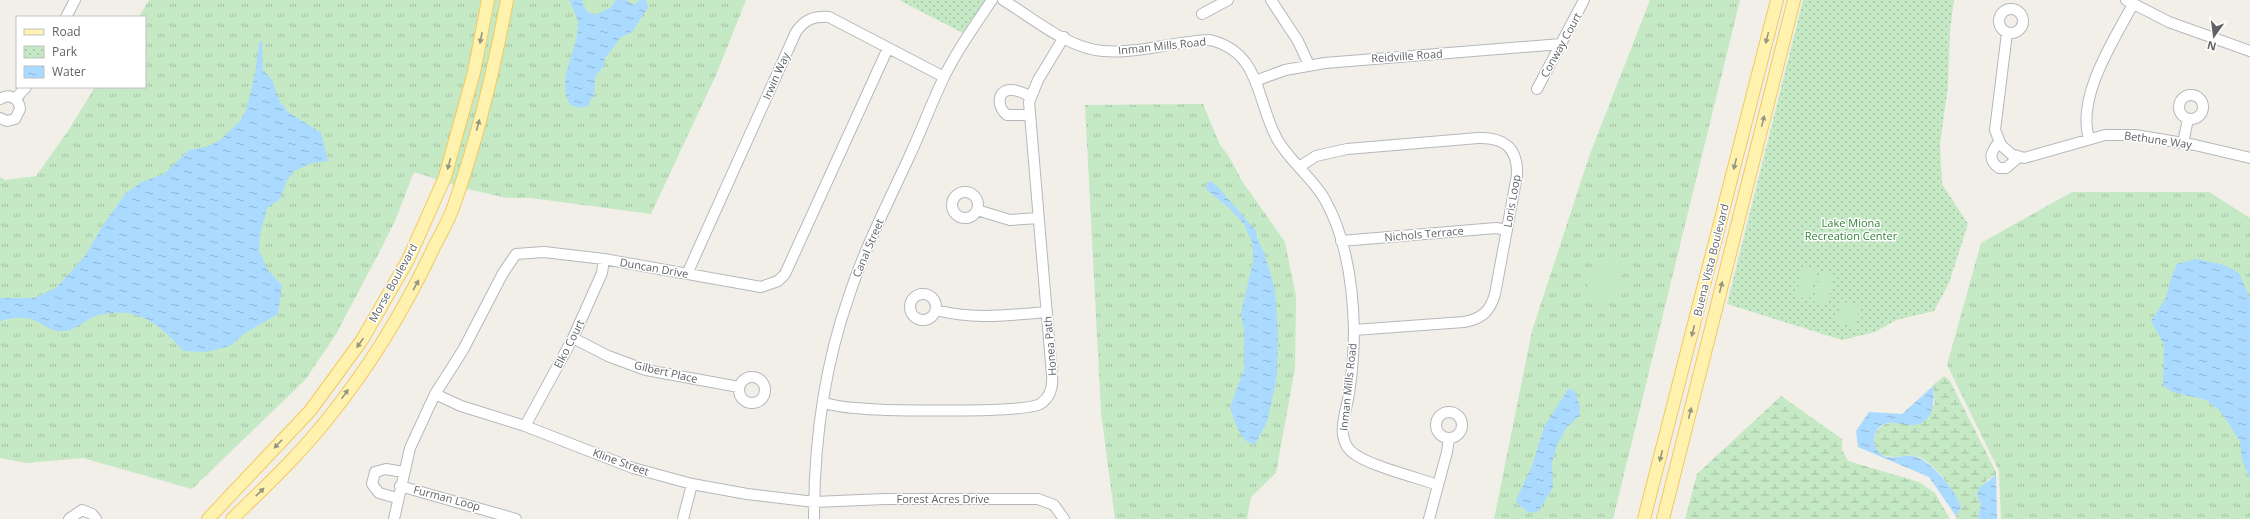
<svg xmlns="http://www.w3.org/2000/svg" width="2250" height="519" font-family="'Open Sans',sans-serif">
<defs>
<pattern id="grass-tufts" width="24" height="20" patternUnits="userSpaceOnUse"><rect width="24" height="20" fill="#c5e8c5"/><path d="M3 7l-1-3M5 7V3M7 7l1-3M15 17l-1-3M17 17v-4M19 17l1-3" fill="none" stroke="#a3c0a4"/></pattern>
<pattern id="wetland-marsh" width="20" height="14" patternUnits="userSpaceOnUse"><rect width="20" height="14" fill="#c5e8c5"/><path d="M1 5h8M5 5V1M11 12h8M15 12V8" fill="none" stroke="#a3c0a4"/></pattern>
<pattern id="park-dots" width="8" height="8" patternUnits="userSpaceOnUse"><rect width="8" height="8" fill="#c5e8c5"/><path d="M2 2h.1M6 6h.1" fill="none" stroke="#a3c0a4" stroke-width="1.8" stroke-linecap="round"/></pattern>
<pattern id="water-ripples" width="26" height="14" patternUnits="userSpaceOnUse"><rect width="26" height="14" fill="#aadaff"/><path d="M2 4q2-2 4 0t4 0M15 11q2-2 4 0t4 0" fill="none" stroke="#8eb4d2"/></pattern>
</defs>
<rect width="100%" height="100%" fill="#f1efe8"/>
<path fill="url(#grass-tufts)" d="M149,0H746L716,75L651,214L531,198H507L467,189L414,172L395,221L381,249L335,336L305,380L192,489L83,458L27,463L0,458V177L5,180L36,176L68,131L95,87H145V17H139Z
M1650,0H1740L1613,519H1494L1532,331L1590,154Z
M1203,104L1220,145L1228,155L1242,181L1285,242L1296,296L1295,368L1276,473L1251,497L1247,519H1115L1101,412L1085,105Z
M2072,192H2209L2250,218V519H2001L1999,471L1947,365L1981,243Z"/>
<path fill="url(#wetland-marsh)" d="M1944,376L1950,381L1996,472V475L1987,480L1977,495L1981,504L1978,519H1956V516L1961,508C1956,492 1935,464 1919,457C1906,452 1887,463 1878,451C1869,440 1876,425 1890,423C1896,422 1904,424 1911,425L1935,404L1933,385Z
M1781,396L1842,439V450L1848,461L1919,482L1935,493L1950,519H1685L1697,474Z"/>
<path fill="url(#park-dots)" d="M899,0H986L963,33Z
M1803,0H1954L1950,29L1948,86L1940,144L1942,184L1968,224L1949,283L1934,311L1896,320L1875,332L1842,340L1727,304Z"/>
<path fill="#c5e8c5" d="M1608,256H1616L1622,260C1627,270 1618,287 1612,295L1600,298L1589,289L1585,280L1592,266Z
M1803,267L1817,270L1809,300L1796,296Z
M1821,271L1835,275L1827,304L1813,301Z
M1841,301L1860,306L1855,327L1836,322Z"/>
<path fill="url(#water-ripples)" d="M569,0H582L586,11L595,15L610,8L616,0H626L634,5L640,0H646L648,7L632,32L621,37L605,58L604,66L595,77L594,97L591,98L589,105L582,108L570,105C555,77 579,51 578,23C577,15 572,7 569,0Z
M262,41L263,70L272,80L280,102L288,112L321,133L328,161L312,163L294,171L287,180L280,199L267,208L260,234L259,251L267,269L282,285L278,314L245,333L230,346L206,352L184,351C163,330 145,309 112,313C105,314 97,314 91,318C82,323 73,332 61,331C51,331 44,325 36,321C24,315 12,318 0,321V298H34L56,288L85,256L102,227L126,193L142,182L164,174L189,150L206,147L219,141L240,121L246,110L255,75L259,43Z
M1210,181L1217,186L1256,231L1257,238L1264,252L1275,290L1278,334L1277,373L1274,391L1267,422L1255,444C1240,444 1234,418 1230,407L1244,370V330L1241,313L1253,262V254L1252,242L1244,224L1229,208L1207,190L1206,184Z
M2196,259L2224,265L2239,273L2250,299V480L2242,459L2240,441L2220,411L2206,400L2173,392L2163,386L2164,345L2151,321L2166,298L2171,278L2177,264Z
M1933,386C1935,403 1933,427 1909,425C1901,424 1891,421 1884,424C1871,430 1870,449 1884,456C1895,461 1907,452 1919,458C1934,465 1958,493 1961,508L1956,516L1929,477L1858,447L1856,431L1869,412L1902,414Z
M1568,389L1575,391L1580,408L1579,416L1567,427L1557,445L1552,463L1553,487L1539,511L1530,513L1519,505L1516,500L1532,466L1544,427Z
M1996,475L1997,519H1978L1981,504L1977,495L1980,487Z"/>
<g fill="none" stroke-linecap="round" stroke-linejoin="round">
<defs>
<path id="minor" d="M1003,0C1033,18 1067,48 1103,51C1139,54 1175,41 1210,40C1260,52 1256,98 1276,137C1288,160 1311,176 1324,198C1346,236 1353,288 1354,330C1354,351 1352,373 1349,394C1347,406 1341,423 1343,435C1344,440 1346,446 1349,449C1360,464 1419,478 1438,485
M1271,0L1298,41L1309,65
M2126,0L2169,22L2250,51
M1999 21a12 12 0 1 1 24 0a12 12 0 1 1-24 0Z
M1202,14L1228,0
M66,17L75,0
M2007,33L1995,130L2001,145L2011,154L2024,158L2105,135H2135L2195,145L2250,158
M1255,81L1285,70L1325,63L1561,44
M1537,89L1584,0
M2179 107a12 12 0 1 1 24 0a12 12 0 1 1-24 0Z
M0,99C9,93 19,98 20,109L15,119L7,121L0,118
M15,99L26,87
M1029,115H1007C997,108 996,89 1012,90C1018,90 1025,94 1031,96
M2089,139C2076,97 2114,40 2133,4
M1999,142C1991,152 1987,159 1999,168H2006L2019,157
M2183,143L2188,119
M1299,167L1316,156L1347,149L1478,138C1504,137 1518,148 1517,175L1495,294C1490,312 1481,319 1464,322L1354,330
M952 205a13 13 0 1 1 26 0a13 13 0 1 1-26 0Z
M977,210L1010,220L1039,218
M1341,241L1496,228L1507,230
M687,274L796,32C805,19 814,16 829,17L944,77
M910 307a13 13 0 1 1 26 0a13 13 0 1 1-26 0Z
M936,310C973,320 1009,315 1047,312
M573,338L608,356L646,370L739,387
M739 390a13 13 0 1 1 26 0a13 13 0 1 1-26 0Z
M435,394L461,406L525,426L633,468L692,484L747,494L814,502L885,499H1038L1054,505L1064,519
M823,403C834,405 845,408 856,408C881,411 1026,413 1040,404C1051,397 1053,386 1052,375L1029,102L1038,80L1064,37
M1436 425a13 13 0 1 1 26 0a13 13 0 1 1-26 0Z
M525,426L573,338L602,273L604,259
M400,486L516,519
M397,498L379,493L372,484L375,472L386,469L403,472
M69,519L82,510L92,514L96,519
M394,519L410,448L435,394L463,350L503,273L516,254L544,252L604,259L761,287L778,281L785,274L888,48
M683,519L692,484
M814,519C814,444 824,367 849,296C865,247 889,201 910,155C922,129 932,102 944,77C957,50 975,25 992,0
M1429,519L1447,452L1449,438"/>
<path id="major" d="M208,519L310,411L362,340L408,260L445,177L474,72L488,0
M232,519C264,488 298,456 326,421C368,369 405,309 433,249C440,235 448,222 453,208C477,141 494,70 507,0
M1644,519L1777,0
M1663,519L1794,0"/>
</defs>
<use href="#minor" stroke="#b5b8bc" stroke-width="12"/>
<use href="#major" stroke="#f2c960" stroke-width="14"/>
<use href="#minor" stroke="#fff" stroke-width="10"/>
<use href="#major" stroke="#fff2af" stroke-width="12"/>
</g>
<defs><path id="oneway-solid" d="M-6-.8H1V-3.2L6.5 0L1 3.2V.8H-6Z"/></defs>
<g fill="#979581">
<use href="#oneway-solid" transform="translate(481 38) rotate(101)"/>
<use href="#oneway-solid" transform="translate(1767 38) rotate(104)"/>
<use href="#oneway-solid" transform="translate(1763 121) rotate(-76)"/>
<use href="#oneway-solid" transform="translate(478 125) rotate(-75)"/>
<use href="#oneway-solid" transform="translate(449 164) rotate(105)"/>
<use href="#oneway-solid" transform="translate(1735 164) rotate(104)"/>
<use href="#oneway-solid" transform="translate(416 285) rotate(-61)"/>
<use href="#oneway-solid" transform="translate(1721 287) rotate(-76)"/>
<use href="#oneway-solid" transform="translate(1693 331) rotate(104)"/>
<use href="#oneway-solid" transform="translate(360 343) rotate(125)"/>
<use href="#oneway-solid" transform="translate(345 394) rotate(-55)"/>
<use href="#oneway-solid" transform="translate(1690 413) rotate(-76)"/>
<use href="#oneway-solid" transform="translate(278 444) rotate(134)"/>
<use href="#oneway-solid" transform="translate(1661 456) rotate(104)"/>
<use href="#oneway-solid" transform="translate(260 492) rotate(-44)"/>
</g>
<g text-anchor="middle" stroke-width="3" stroke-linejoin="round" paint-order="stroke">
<g font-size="11" fill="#5f6368" stroke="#fff">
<text transform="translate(1561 45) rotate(-61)" y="4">Conway Court</text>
<text transform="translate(1162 46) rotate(-6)" y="4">Inman Mills Road</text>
<text transform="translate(1407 56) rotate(-4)" y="4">Reidville Road</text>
<text transform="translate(776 76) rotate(-66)" y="4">Irwin Way</text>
<text transform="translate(2158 140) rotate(8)" y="4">Bethune Way</text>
<text transform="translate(1512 201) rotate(-80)" y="4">Loris Loop</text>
<text transform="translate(1424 234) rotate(-5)" y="4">Nichols Terrace</text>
<text transform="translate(868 248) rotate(-67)" y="4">Canal Street</text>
<text transform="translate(1711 260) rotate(-76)" y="4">Buena Vista Boulevard</text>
<text transform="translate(654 268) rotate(10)" y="4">Duncan Drive</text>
<text transform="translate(393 283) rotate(-61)" y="4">Morse Boulevard</text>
<text transform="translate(569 344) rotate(-63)" y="4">Elko Court</text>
<text transform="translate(1050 346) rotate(-95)" y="4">Honea Path</text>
<text transform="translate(666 372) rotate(13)" y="4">Gilbert Place</text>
<text transform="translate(1348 387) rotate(-84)" y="4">Inman Mills Road</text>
<text transform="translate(621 462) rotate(20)" y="4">Kline Street</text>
<text transform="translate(447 498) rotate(15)" y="4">Furman Loop</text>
<text x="943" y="503">Forest Acres Drive</text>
</g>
<g font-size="11" fill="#348238" stroke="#fff">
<text x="1851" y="227">Lake Miona<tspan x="1851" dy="13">Recreation Center</tspan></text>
</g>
</g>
<rect x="16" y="16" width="130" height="72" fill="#ffffff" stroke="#bfc1c3"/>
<rect x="24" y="29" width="20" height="6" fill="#fff2af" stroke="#bfc1c3"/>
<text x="52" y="36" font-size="12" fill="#5f6368">Road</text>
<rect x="24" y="46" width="20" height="12" fill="url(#park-dots)" stroke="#bfc1c3"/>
<text x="52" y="56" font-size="12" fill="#5f6368">Park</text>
<rect x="24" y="66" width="20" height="12" fill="url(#water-ripples)" stroke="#bfc1c3"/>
<text x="52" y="76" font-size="12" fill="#5f6368">Water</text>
<g transform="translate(2214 36) rotate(194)" stroke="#ffffff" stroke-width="3" paint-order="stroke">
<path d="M0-3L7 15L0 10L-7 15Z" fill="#5f6368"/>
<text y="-6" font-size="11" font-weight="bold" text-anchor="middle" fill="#5f6368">N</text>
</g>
</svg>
